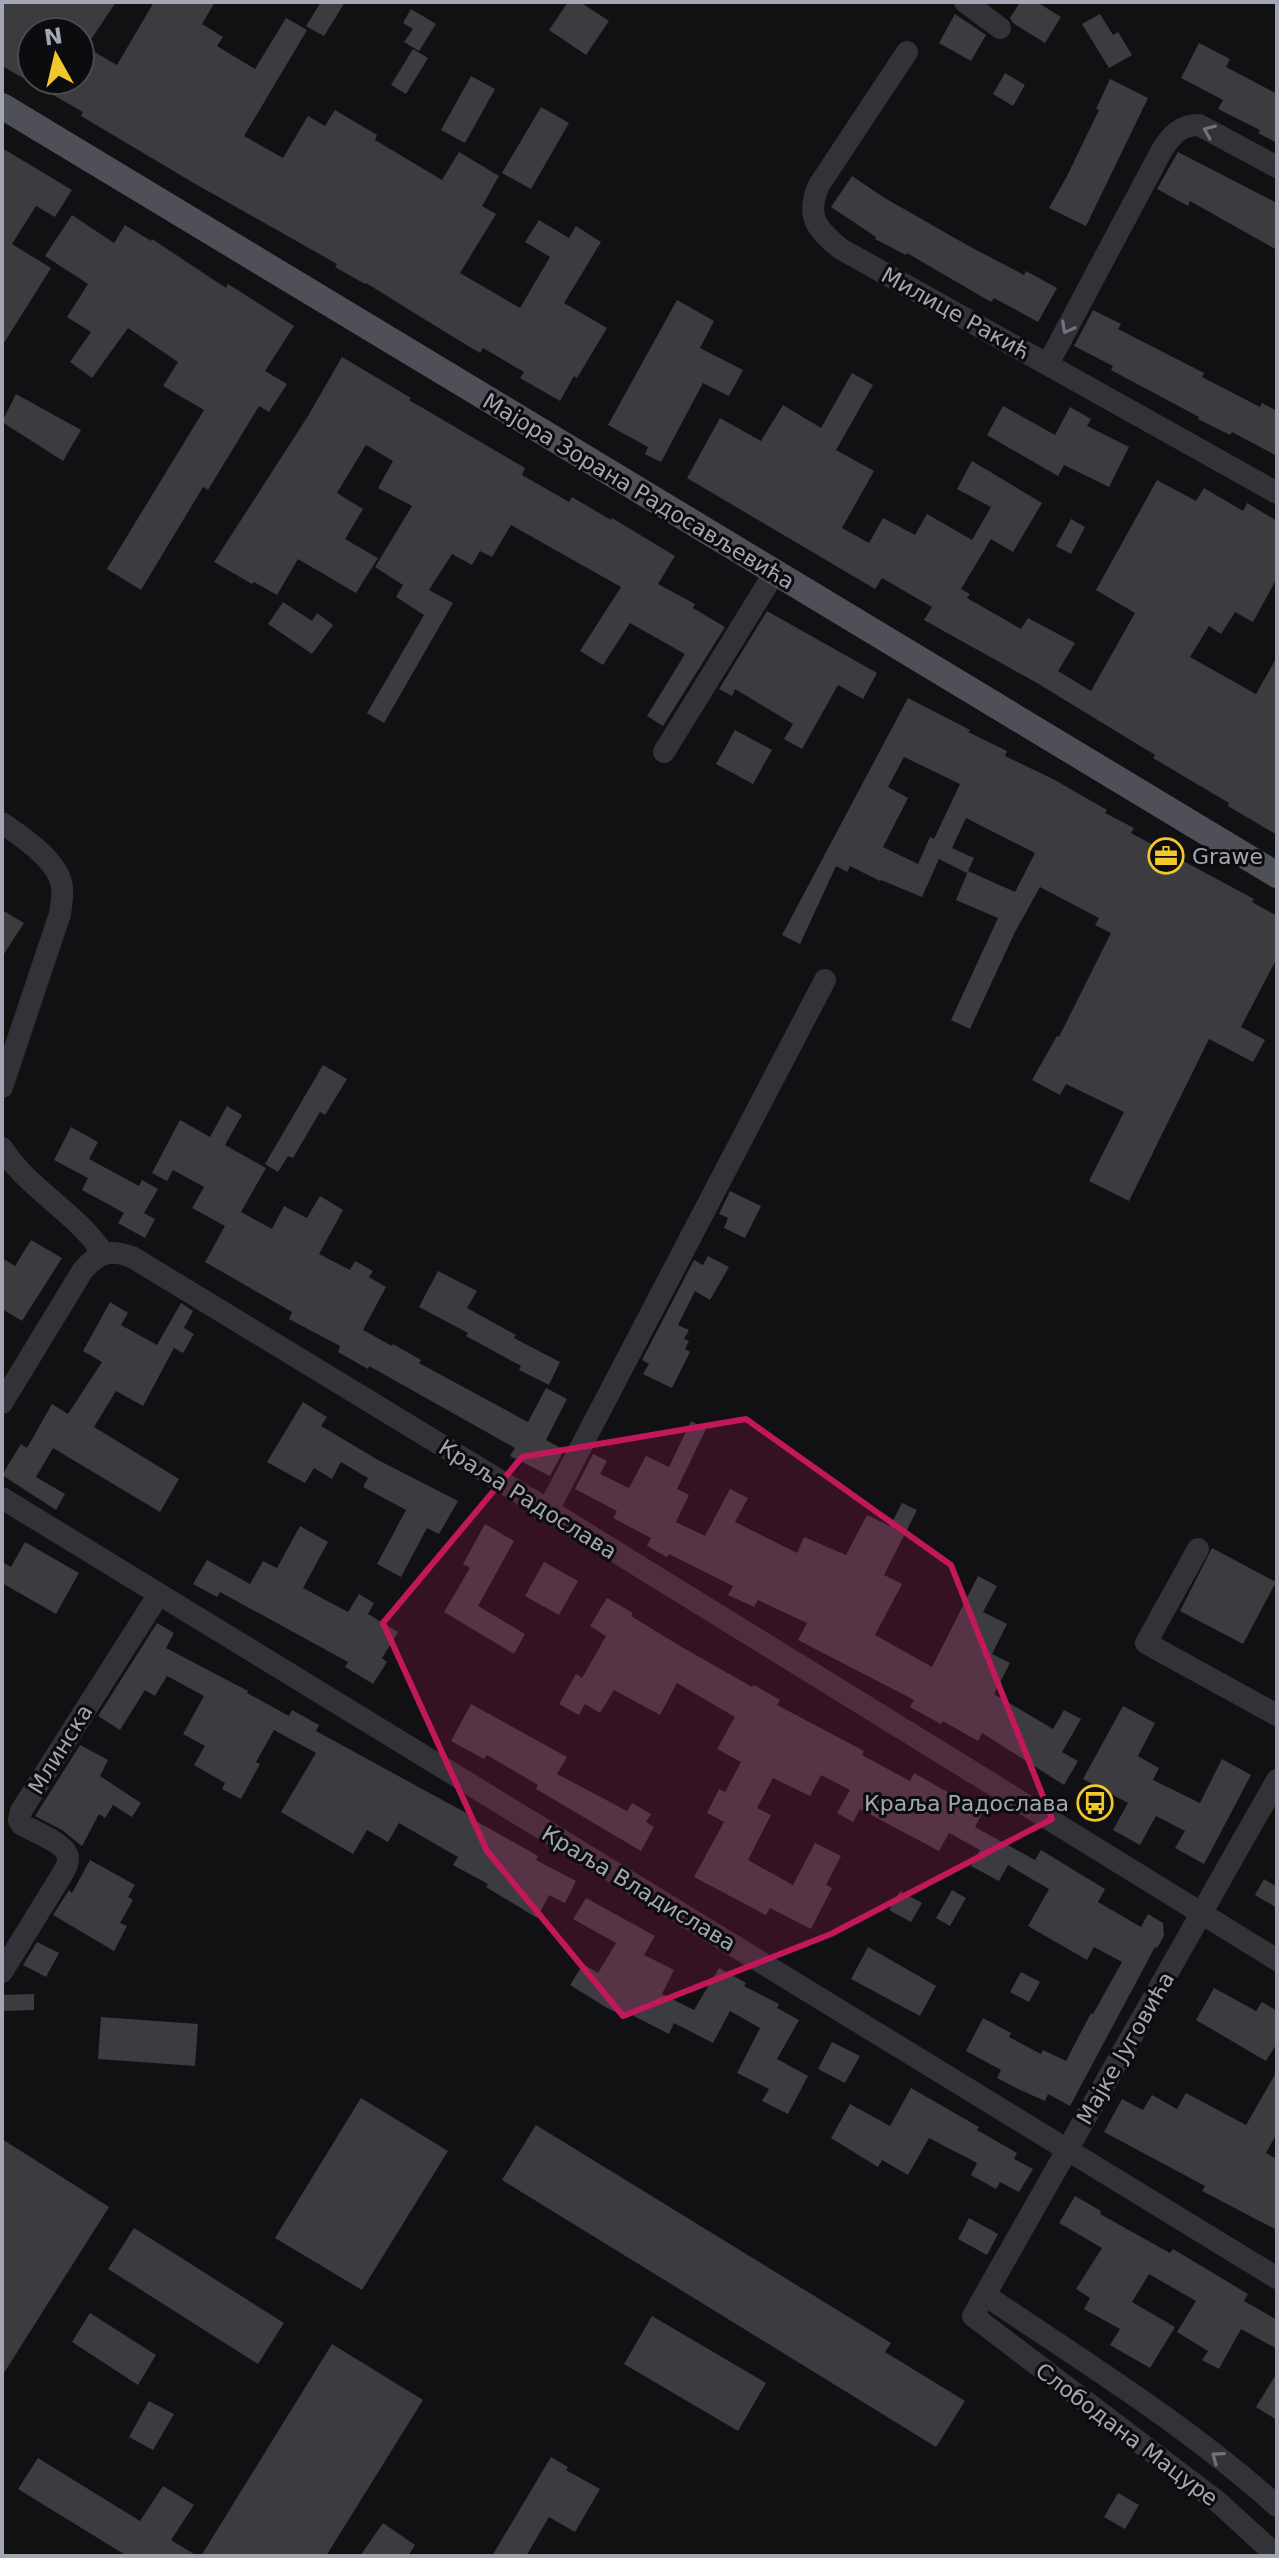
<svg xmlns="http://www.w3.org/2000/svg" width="1279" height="2558" font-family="'DejaVu Sans',sans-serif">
<rect width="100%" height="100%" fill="#111113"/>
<path fill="#3c3b40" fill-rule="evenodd" d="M2,2H116L86,47L117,65L154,2H215L202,24L223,37L217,46L255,69L286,18L307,30L244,136L283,158L308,116L325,126L335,110L377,135L375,140L442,180L459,152L499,176L482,206L496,214L460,273L520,308L550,257L525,242L539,220L569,238L576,226L601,242L564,303L607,328L577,378L574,376L560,401L520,378L524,372L483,348L480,353L450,335L366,283L365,284L335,267L337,264L192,182L81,116L83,112L2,66ZM32,32H80V80H32Z
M321,2H345L324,36L306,26Z
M568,2H580L609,21L586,55L549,30Z
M1020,2H1037L1061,17L1045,43L1013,23L1010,18Z
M411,9L436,24L419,51L404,42L413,29L403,23Z
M955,14L986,35L971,61L939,43Z
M1100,14L1113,35L1118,32L1132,55L1109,68L1082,24Z
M1199,43L1230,59L1226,67L1277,94V143L1258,133L1260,130L1218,109L1223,100L1181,78Z
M413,49L428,58L406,94L391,85Z
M1005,73L1025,85L1013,106L993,94Z
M471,76L495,89L465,143L441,130Z
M1110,79L1148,98L1086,226L1049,208L1067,176L1099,110L1096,109Z
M541,107L569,123L531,189L502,173Z
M2,148L72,190L55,217L36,206L12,244L51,268L2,346Z
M1178,152L1277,203V250L1190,201L1188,206L1157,189Z
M852,176L883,197L967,245L1024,275L1026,271L1057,288L1038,322L994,298L991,302L907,253L906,255L875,239L876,237L831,207Z
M72,215L114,243L125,225L151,241L152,239L226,288L228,284L294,326L265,371L287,384L269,412L259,406L208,490L203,487L141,590L107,569L204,410L163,386L178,362L128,328L92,378L70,362L91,332L67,317L88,284L45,256Z
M677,300L714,321L700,348L743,370L729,396L703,383L661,462L645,454L648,447L608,425Z
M1093,310L1121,324L1118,329L1204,373L1202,377L1260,407L1262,403L1277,411V456L1232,432L1230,435L1198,419L1199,417L1111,370L1113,366L1074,346Z
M342,357L411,398L409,400L525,468L522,475L569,502L572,497L611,520L612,518L675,556L658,584L695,604L693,608L725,627L663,726L647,716L685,654L630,623L603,665L580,651L621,587L511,525L492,557L480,551L472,565L452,554L429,590L453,603L384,723L367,713L424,615L396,597L403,585L375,567L412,506L378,488L393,461L366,445L337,493L363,509L345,539L378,558L356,593L298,559L277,595L254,582L252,584L214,562L308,416Z
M852,373L873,385L836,450L874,471L842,528L869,543L883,518L915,535L927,514L972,540L991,507L957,489L972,461L1042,503L1013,552L991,539L961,589L970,594L967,598L1021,629L1028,618L1075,643L1058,671L1091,691L1135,613L1096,590L1157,480L1196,501L1204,488L1243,511L1247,503L1277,521V578L1253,622L1235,612L1221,634L1209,626L1190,657L1256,694L1277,657V835L1228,806L1229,803L1153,758L1155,755L1037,683L924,620L932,607L882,578L875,589L687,478L720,418L761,441L783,405L821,428Z
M16,394L81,430L63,461L2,422Z
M1003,406L1055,435L1070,407L1091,419L1087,426L1129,447L1109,487L1064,465L1058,476L987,435Z
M1071,519L1085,527L1071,554L1056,546Z
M283,602L312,621L317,613L333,625L312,654L268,624Z
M767,611L877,673L863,699L838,685L802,749L784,739L793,724L735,689L732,696L719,689Z
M908,698L970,730L968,732L1007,751L1005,756L1053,779L1107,810L1105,813L1134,828L1131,833L1254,899L1252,902L1277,916V958L1241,1027L1265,1040L1253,1062L1209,1039L1129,1201L1089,1181L1124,1112L1066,1084L1060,1095L1032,1080L1057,1036L1059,1037L1111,933L1095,925L1099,918L1040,887L1015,932L970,1029L951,1020L998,918L956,900L968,871L1015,892L1035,853L966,818L952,848L974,858L967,873L939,859L922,897L881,880L880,881L850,866L847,872L836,866L800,944L782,935ZM904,757L960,784L934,839L930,837L918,864L883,847L908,798L888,787Z
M735,730L772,750L753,784L716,764Z
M2,910L24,923L2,957Z
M323,1065L347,1079L325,1115L320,1112L293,1158L288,1156L278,1172L265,1164Z
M227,1106L242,1115L225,1145L266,1168L241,1212L272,1229L284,1206L307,1218L320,1196L343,1210L319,1254L350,1270L355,1261L373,1271L369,1277L386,1287L363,1330L392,1346L393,1344L421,1360L419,1363L528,1422L546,1388L567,1399L546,1440L564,1450L550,1476L510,1456L515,1448L369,1366L368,1369L338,1352L340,1346L289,1319L292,1312L205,1262L225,1226L192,1208L204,1187L173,1170L167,1181L152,1173L180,1120L210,1137Z
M71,1127L98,1142L89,1159L139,1186L142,1180L158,1189L144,1213L155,1219L145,1238L118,1223L124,1213L82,1190L88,1178L54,1160Z
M730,1191L761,1206L745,1238L724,1228L728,1218L719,1214Z
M31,1240L62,1258L22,1321L2,1309V1258L15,1266Z
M708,1256L729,1267L710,1300L695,1291L678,1325L689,1330L684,1339L689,1341L685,1349L690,1352L672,1388L643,1374L649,1364L642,1360L694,1260L703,1265Z
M438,1271L477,1291L467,1308L516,1335L514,1338L560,1362L549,1385L519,1370L521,1366L466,1336L468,1333L419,1307Z
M110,1302L128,1313L121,1325L157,1345L181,1303L193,1311L184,1328L194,1334L183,1353L174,1348L143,1406L116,1391L94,1427L179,1479L160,1512L53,1448L36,1477L65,1494L56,1510L2,1475L21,1444L27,1448L52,1404L68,1414L102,1362L83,1351Z
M303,1402L327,1417L321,1426L378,1460L458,1501L439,1534L427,1528L401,1577L377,1564L406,1510L363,1487L368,1478L341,1462L332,1479L314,1468L305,1483L267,1462Z
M691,1421L706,1429L677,1489L689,1495L676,1522L705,1536L730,1489L748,1498L735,1522L797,1553L804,1537L846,1555L867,1515L890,1526L902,1503L917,1510L884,1575L902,1584L875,1635L932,1667L978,1576L997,1586L983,1612L1007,1624L992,1654L1010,1663L994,1694L1053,1729L1064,1710L1081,1719L1062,1752L1078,1761L1064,1785L982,1733L978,1741L943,1721L941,1724L910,1707L914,1700L798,1640L807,1623L758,1600L754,1607L728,1595L733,1586L669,1554L667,1557L647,1546L651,1538L613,1518L617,1511L575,1489L593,1454L607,1461L600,1474L629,1488L646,1456L669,1467Z
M485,1524L514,1541L478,1606L525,1634L514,1654L444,1612L470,1568L463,1564Z
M300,1526L328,1542L303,1588L348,1612L359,1594L374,1603L368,1614L398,1632L382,1658L387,1662L373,1684L345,1667L348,1662L220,1592L217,1597L193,1584L207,1560L250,1584L263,1561L277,1568Z
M25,1542L79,1573L56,1614L2,1583V1562L11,1567Z
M1212,1548L1276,1582L1243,1644L1180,1611Z
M544,1562L578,1581L559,1615L525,1596Z
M607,1598L633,1613L631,1616L680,1646L752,1687L754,1685L780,1700L777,1705L864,1751L862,1755L910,1781L914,1773L983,1812L975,1827L1035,1860L1041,1850L1077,1872L1105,1889L1098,1902L1141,1927L1148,1914L1163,1923L1164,1936L1157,1948L1155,1947L1070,2106L1048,2094L1045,2101L1018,2089L997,2078L1001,2070L966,2051L983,2018L1011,2033L1009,2037L1041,2054L1043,2050L1066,2061L1091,2013L1093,2014L1122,1962L1094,1947L1087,1960L1028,1926L1049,1889L1008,1865L999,1881L971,1866L980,1850L949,1833L939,1851L860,1809L853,1822L837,1813L850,1790L821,1775L810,1796L773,1778L757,1808L771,1815L748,1860L793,1885L815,1843L841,1856L826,1885L832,1888L811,1929L770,1908L766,1915L694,1877L724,1822L707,1813L719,1789L725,1792L741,1762L717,1749L735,1717L677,1683L660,1715L614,1690L600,1713L585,1704L579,1715L559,1704L576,1674L582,1678L606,1636L590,1626Z
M157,1623L174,1633L166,1648L248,1691L247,1693L289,1716L292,1710L319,1725L316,1731L468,1814L467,1816L538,1856L536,1860L576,1881L565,1903L549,1895L537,1918L486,1887L488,1884L453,1865L458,1857L399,1823L388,1842L367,1830L353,1854L281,1812L316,1753L274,1730L256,1762L260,1764L241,1799L222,1789L225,1783L194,1765L205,1746L183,1734L204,1696L167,1676L155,1696L145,1690L120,1730L98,1716Z
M471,1704L567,1757L557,1774L627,1811L632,1803L651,1814L646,1822L654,1827L641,1851L536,1789L538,1785L487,1755L484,1759L451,1741Z
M1123,1706L1155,1723L1138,1756L1159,1768L1153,1780L1200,1803L1222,1759L1251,1775L1204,1864L1175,1848L1185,1831L1156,1816L1140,1845L1113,1830L1128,1803L1083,1779Z
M80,1745L108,1760L100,1776L141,1803L132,1817L113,1805L105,1818L99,1814L82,1846L62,1830L35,1816Z
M90,1860L135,1885L128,1897L133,1900L120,1923L127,1926L114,1951L53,1915L69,1890L72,1893Z
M1264,1879L1277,1887V1908L1255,1895Z
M952,1890L966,1898L950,1926L936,1918Z
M900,1891L922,1903L911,1922L889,1910Z
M586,1898L655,1936L644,1955L674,1970L662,1994L694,2010L719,1968L746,1983L744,1986L779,2004L777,2008L799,2020L777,2059L808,2076L788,2114L762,2101L769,2089L737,2073L760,2028L730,2011L713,2043L674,2023L669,2034L630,2014L628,2018L607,2008L570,1985L583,1964L598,1973L616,1943L573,1919Z
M37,1942L59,1953L46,1977L23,1965Z
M868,1947L936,1986L920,2016L851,1979Z
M1021,1972L1040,1982L1029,2002L1010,1992Z
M1214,1988L1256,2011L1262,2002L1277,2011V2043L1266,2061L1196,2020Z
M34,1994V2010L2,2011V1995Z
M101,2017L198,2024L195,2066L98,2059Z
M832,2042L860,2056L845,2083L818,2069Z
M1277,2071V2133L1266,2153L1277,2159V2230L1202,2191L1205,2186L1104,2132L1122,2099L1143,2110L1152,2095L1177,2109L1186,2093L1246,2125Z
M911,2088L979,2127L977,2130L1017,2153L1014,2159L1033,2169L1019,2192L1000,2182L996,2189L971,2175L977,2163L929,2138L908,2175L882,2160L878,2167L831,2138L850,2104L890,2126Z
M361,2098L448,2151L362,2290L275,2238Z
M536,2125L891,2343L885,2352L965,2401L936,2447L502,2180Z
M2,2139L109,2207L2,2376Z
M1075,2196L1101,2211L1100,2214L1170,2253L1173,2249L1248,2294L1244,2301L1277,2320V2349L1241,2329L1219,2369L1202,2360L1208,2351L1177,2332L1196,2301L1149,2274L1132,2302L1175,2327L1150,2368L1110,2345L1120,2329L1084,2309L1090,2298L1076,2289L1102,2248L1059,2223Z
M969,2218L998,2234L987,2255L958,2239Z
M134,2228L284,2323L258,2364L108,2269Z
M90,2313L156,2355L138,2385L72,2342Z
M652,2316L766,2383L738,2431L624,2364Z
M332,2344L423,2400L326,2556H201Z
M1277,2373V2420L1256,2407Z
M149,2401L174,2414L153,2450L129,2437Z
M551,2457L568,2467L566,2470L600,2489L575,2532L549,2517L526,2556H492Z
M38,2458L140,2521L163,2486L194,2505L171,2540L197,2556H127L18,2489Z
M1118,2493L1139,2505L1125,2529L1104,2517Z
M383,2523L415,2545L408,2556H360Z"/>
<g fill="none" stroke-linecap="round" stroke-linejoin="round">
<path stroke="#323238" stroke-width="22" d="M965,2L1000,28
M907,52L819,185C805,216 817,230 841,249L1277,493
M1048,364L1163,148C1173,134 1181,125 1199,125L1277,167
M664,752L775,572
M2,823C22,837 60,861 62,888C63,896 61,906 60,914L2,1087
M2,1148C28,1189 76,1212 103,1253
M2,1403L83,1270C99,1252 110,1249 132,1257L548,1510L1277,1960
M2,1498L1277,2278
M548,1510L825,980
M1198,1549L1146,1643L1277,1715
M2,1972L63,1873C66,1867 70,1860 67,1854C63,1843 32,1830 22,1825L19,1820L21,1811L159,1594
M985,2295C1084,2362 1188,2426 1277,2506
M1277,2556L1218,2502L973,2316L1277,1780"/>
<path stroke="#4e4f57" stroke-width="26" d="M2,106L1277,875"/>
</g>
<defs><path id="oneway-chevron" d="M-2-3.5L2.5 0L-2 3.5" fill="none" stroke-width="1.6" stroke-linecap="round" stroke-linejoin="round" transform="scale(2)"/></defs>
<g stroke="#70727c">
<use href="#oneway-chevron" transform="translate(1209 131) rotate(-157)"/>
<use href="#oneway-chevron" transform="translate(1067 328) rotate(118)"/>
<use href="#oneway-chevron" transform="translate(1217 2457) rotate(-144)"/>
</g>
<path fill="#c2185b" fill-opacity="0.2" stroke="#c2185b" stroke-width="6" stroke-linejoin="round" d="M746,1419L951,1565L1052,1819L831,1934L623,2016L487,1851L383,1623L522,1457Z"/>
<defs>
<symbol id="office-ring" viewBox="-11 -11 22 22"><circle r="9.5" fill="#0c0c0e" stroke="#f0c72c" stroke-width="1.5"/><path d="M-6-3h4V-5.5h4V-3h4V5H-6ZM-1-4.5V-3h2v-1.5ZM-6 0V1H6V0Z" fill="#f0c72c"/></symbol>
<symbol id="bus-ring" viewBox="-11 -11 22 22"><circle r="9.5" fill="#0c0c0e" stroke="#f0c72c" stroke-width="1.5"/><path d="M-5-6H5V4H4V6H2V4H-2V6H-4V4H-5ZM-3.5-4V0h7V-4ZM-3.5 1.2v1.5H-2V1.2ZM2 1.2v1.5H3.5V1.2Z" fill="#f0c72c"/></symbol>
</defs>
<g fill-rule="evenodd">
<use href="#office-ring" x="1146" y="836" width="40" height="40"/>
<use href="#bus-ring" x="1075" y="1783" width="40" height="40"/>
</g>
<g text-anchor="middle" stroke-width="6" stroke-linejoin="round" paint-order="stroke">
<g font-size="22" fill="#a3a6b3" stroke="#0c0c0e">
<text transform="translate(956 313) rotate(29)" y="8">Милице Ракић</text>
<text transform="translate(639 491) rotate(31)" y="8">Мајора Зорана Радосављевића</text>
<text transform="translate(528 1499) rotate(32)" y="8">Краља Радослава</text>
<text transform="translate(60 1749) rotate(-58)" y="8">Млинска</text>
<text transform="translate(639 1888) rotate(31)" y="8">Краља Владислава</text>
<text transform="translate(1125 2048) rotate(-60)" y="8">Мајке Југовића</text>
<text transform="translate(1127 2434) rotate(37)" y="8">Слободана Мацуре</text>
</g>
<g font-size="22" fill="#a3a6b3" stroke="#0c0c0e" text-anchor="start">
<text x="1192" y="864">Grawe</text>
<text x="1069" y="1811" text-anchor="end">Краља Радослава</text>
</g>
</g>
<rect width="1279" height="2558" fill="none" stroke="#a3a6b3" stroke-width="8"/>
<g transform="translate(56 56) rotate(352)"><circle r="38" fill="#0c0c0e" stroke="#484a50" stroke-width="2"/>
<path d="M0-6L14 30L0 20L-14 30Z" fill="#f0c72c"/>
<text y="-12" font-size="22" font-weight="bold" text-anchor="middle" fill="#a3a6b3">N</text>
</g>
</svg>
